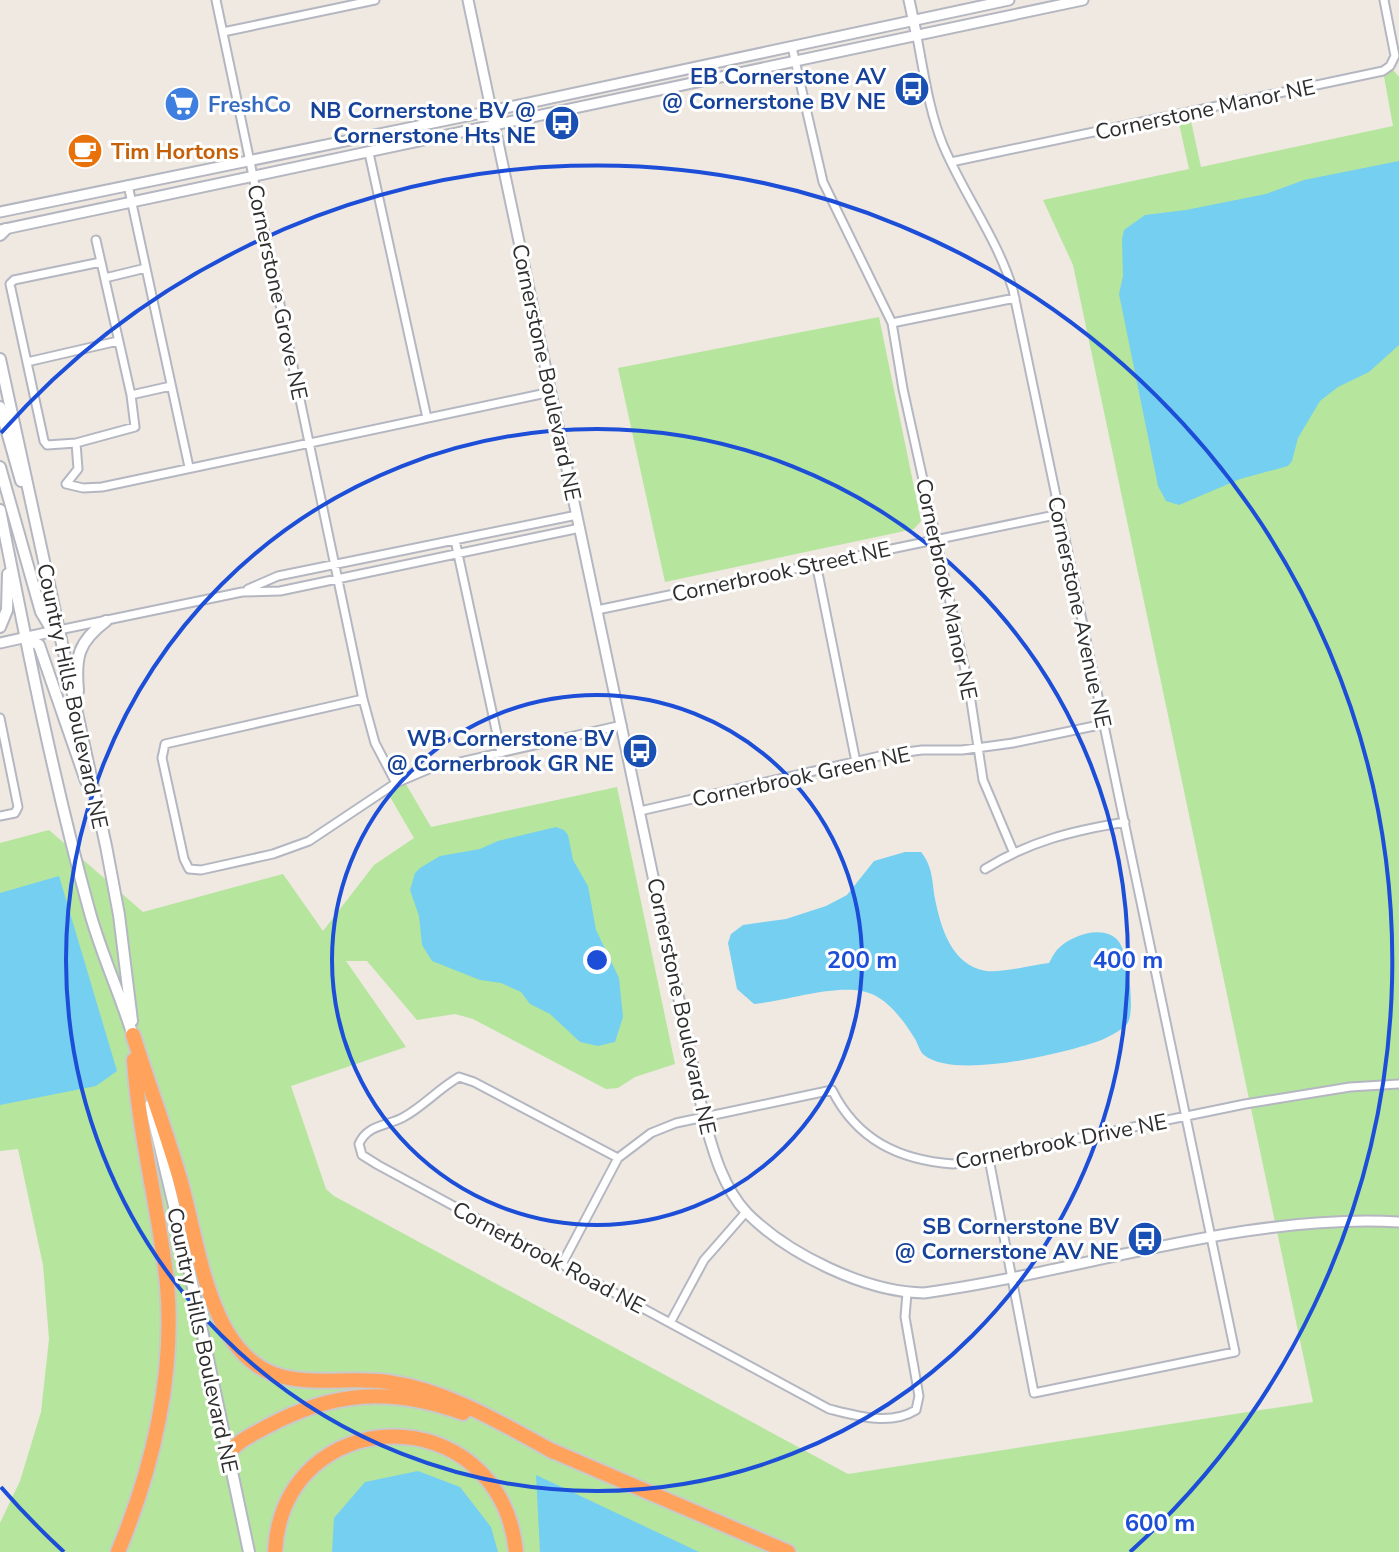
<svg xmlns="http://www.w3.org/2000/svg" width="1399" height="1552" font-family="'Nunito Sans',sans-serif">
<rect width="100%" height="100%" fill="#efe9e1"/>
<path fill="#b6e59e" d="M1390,66L1399,77V1552H0V1523L20,1481L41,1412L49,1339L43,1265L18,1149L0,1151V843L49,830L143,912L283,874L323,931L374,865L414,838L386,790L403,779L431,827L617,787L675,1064L635,1077L618,1088L606,1089L473,1019L455,1014L417,1020L367,961H346L406,1047L291,1086L326,1189L334,1196L848,1474L1313,1402L1073,265L1043,200L1189,169L1177,114L1189,112L1201,167L1393,126L1383,71Z
M879,317L921,521L914,529L665,582L618,368Z"/>
<path fill="#75cff0" d="M1399,161V345L1369,372L1338,387L1320,401L1298,438L1292,461L1288,466L1240,479L1179,505L1166,501L1158,486L1119,294L1123,276L1122,239L1124,230L1145,215L1186,210L1266,194L1304,180Z
M556,827L564,830L568,835L573,860L588,886L596,930L619,978L623,1017L615,1042L598,1046L580,1042L550,1014L530,1004L521,992L501,983L480,980L432,961L422,945L419,916L410,890L415,873L420,868L440,856L480,849L498,841Z
M905,852H921C933,867 932,881 935,899C941,929 952,965 986,971C1002,973 1032,965 1049,963C1052,958 1055,951 1059,948C1073,934 1106,924 1119,942C1128,953 1136,1013 1127,1024C1121,1031 1105,1039 1096,1042C1060,1054 955,1080 924,1055C920,1052 918,1044 915,1039C906,1024 891,1003 874,995C846,980 787,1001 754,1004L737,989L728,943L731,934L743,925L786,919L826,906L847,895L874,861Z
M59,876L117,1071L96,1086L0,1105V893Z
M418,1471L460,1487L491,1527L498,1552H332L334,1518L365,1482Z
M536,1475L699,1552H540Z"/>
<g fill="none" stroke-linecap="round" stroke-linejoin="round">
<defs>
<path id="minor" d="M216,0L363,699L375,743L396,783
M223,32L375,0
M917,37C924,73 929,111 943,145C964,195 997,238 1013,290L1235,1352L1034,1393L989,1159
M792,47L823,182L892,323L903,389L969,688L983,780L1013,851
M369,153L427,418
M951,162L1383,71L1390,66L1395,56L1384,0
M128,185L189,467
M96,240L101,262
M105,278L146,268
M892,323L1015,298
M27,362L118,341
M131,395L171,386
M76,443L47,445L44,441L10,284L14,280L101,262L131,395L135,427L76,443L78,469L66,484L83,488L102,487L551,392
M455,540L501,753
M816,563L856,762
M248,589L278,576L577,515
M597,610L1060,514
M59,630L242,592L280,591L580,528
M363,699L165,744L162,758L184,859L189,869L201,870L273,854L309,841L396,783L429,769L622,725
M0,718L18,807L15,813L0,816
M640,811L884,755L922,750H962L1013,743L1104,724
M985,869C1030,841 1072,831 1125,822
M618,1158L474,1082L459,1077C438,1089 423,1107 402,1118C386,1126 367,1125 359,1144L362,1155L378,1165L829,1409C857,1416 890,1426 916,1410L919,1396L905,1317L907,1293
M562,1264L618,1158L651,1133L676,1123L832,1090C857,1140 899,1160 953,1164L1245,1104L1350,1087L1399,1084
M670,1323L704,1260L746,1212"/>
<path id="tertiary" d="M468,0L704,1118C713,1151 723,1188 747,1213C788,1254 865,1292 924,1293C1079,1272 1243,1213 1399,1222
M909,0L917,37
M0,212L491,111L1009,0
M0,230L1083,0
M0,643L59,630"/>
<path id="secondary" d="M0,235L6,229
M0,359L106,846L119,915L132,1021
M0,407L21,481
M0,467L41,612L50,627L59,630
M0,510C27,645 53,780 90,913C102,956 121,996 134,1039
M0,627L7,610L8,574
M26,638L39,645L86,781
M78,691C75,657 78,642 106,621
M150,1105L189,1269L249,1552"/>
<path id="motorway" d="M133,1035C148,1083 166,1131 180,1179C194,1228 201,1285 226,1330C237,1349 252,1366 274,1374C310,1387 351,1376 388,1382C449,1391 501,1423 554,1452
M548,1449L788,1552
M227,1457C234,1442 252,1435 266,1427C333,1391 391,1387 463,1413
M118,1552C153,1467 175,1376 167,1284C159,1208 139,1135 134,1060
M275,1552C283,1400 500,1396 516,1552"/>
</defs>
<use href="#minor" stroke="#b4b7c1" stroke-width="11"/>
<use href="#tertiary" stroke="#b4b7c1" stroke-width="13"/>
<use href="#secondary" stroke="#b4b7c1" stroke-width="14"/>
<use href="#motorway" stroke="#c9c9c9" stroke-width="18"/>
<use href="#minor" stroke="#fff" stroke-width="7"/>
<use href="#tertiary" stroke="#fff" stroke-width="9"/>
<use href="#secondary" stroke="#fff" stroke-width="10"/>
<use href="#motorway" stroke="#ffa35c" stroke-width="14"/>
</g>
<g fill="none" stroke="#1d4ed8" stroke-width="4">
<circle cx="597" cy="960" r="265"/>
<circle cx="597" cy="960" r="531"/>
<path d="M64 1552A796 796 0 0 1 1 1487M1 433A796 796 0 1 1 1130 1552"/>
</g>
<defs>
<symbol id="bus-disc" viewBox="-11 -11 22 22"><circle r="9.5" fill="#1a4fb4" stroke="#fff"/><path d="M-5-6H5V4H4V6H2V4H-2V6H-4V4H-5ZM-3.5-4V0h7V-4ZM-3.5 1.2v1.5H-2V1.2ZM2 1.2v1.5H3.5V1.2Z" fill="#fff"/></symbol>
<symbol id="supermarket-disc" viewBox="-11 -11 22 22"><circle r="9.5" fill="#3f7fe0" stroke="#fff"/><path d="M-6-5.5h2.5l.6 2H6L4.5 2H-2.5L-4.4-4H-6ZM-1.5 3.2a1.3 1.3 0 1 0 .1 0ZM3 3.2a1.3 1.3 0 1 0 .1 0Z" fill="#fff"/></symbol>
<symbol id="cafe-disc" viewBox="-11 -11 22 22"><circle r="9.5" fill="#e8710a" stroke="#fff"/><path d="M-5.5-4.5H6V0H3Q3 3.5 0 3.5H-2.5Q-5.5 3.5-5.5 0ZM3-3.2v2h1.7v-2ZM-6 4.5H4V6H-6Z" fill="#fff"/></symbol>
</defs>
<g fill-rule="evenodd">
<use href="#bus-disc" x="892" y="69" width="40" height="40"/>
<use href="#supermarket-disc" x="162" y="84" width="40" height="40"/>
<use href="#bus-disc" x="542" y="103" width="40" height="40"/>
<use href="#cafe-disc" x="65" y="131" width="40" height="40"/>
<use href="#bus-disc" x="620" y="731" width="40" height="40"/>
<use href="#bus-disc" x="1125" y="1219" width="40" height="40"/>
</g>
<g text-anchor="middle" stroke-width="6" stroke-linejoin="round" paint-order="stroke">
<g font-size="22" font-weight="bold" fill="#164399" stroke="#fff" text-anchor="end">
<text x="886" y="84">EB Cornerstone AV<tspan x="886" dy="25">@ Cornerstone BV NE</tspan></text>
<text x="536" y="118">NB Cornerstone BV @<tspan x="536" dy="25">Cornerstone Hts NE</tspan></text>
<text x="614" y="746">WB Cornerstone BV<tspan x="614" dy="25">@ Cornerbrook GR NE</tspan></text>
<text x="1119" y="1234">SB Cornerstone BV<tspan x="1119" dy="25">@ Cornerstone AV NE</tspan></text>
</g>
<g font-size="22" font-weight="bold" fill="#366cbe" stroke="#fff" text-anchor="start">
<text x="208" y="112">FreshCo</text>
</g>
<g font-size="22" fill="#2e2e2e" stroke="#fff">
<text transform="translate(1205 109) rotate(-12)" y="8">Cornerstone Manor NE</text>
<text transform="translate(278 292) rotate(78)" y="8">Cornerstone Grove NE</text>
<text transform="translate(547 372) rotate(78)" y="8">Cornerstone Boulevard NE</text>
<text transform="translate(781 571) rotate(-12)" y="8">Cornerbrook Street NE</text>
<text transform="translate(947 589) rotate(78)" y="8">Cornerbrook Manor NE</text>
<text transform="translate(1080 612) rotate(78)" y="8">Cornerstone Avenue NE</text>
<text transform="translate(73 696) rotate(78)" y="8">Country Hills Boulevard NE</text>
<text transform="translate(801 776) rotate(-12)" y="8">Cornerbrook Green NE</text>
<text transform="translate(682 1006) rotate(78)" y="8">Cornerstone Boulevard NE</text>
<text transform="translate(1061 1141) rotate(-11)" y="8">Cornerbrook Drive NE</text>
<text transform="translate(549 1257) rotate(28)" y="8">Cornerbrook Road NE</text>
<text transform="translate(203 1340) rotate(78)" y="8">Country Hills Boulevard NE</text>
</g>
<g font-size="22" font-weight="bold" fill="#c56008" stroke="#fff" text-anchor="start">
<text x="111" y="159">Tim Hortons</text>
</g>
</g>
<circle cx="597" cy="960" r="12" fill="#1d4ed8" stroke="#fff" stroke-width="4"/>
<g font-size="24" text-anchor="middle" font-weight="bold" fill="#1d4ed8" stroke="#fff" stroke-width="6" stroke-linejoin="round" paint-order="stroke">
<text x="862" y="968">200 m</text>
<text x="1128" y="968">400 m</text>
<text x="1160" y="1531">600 m</text>
</g>
</svg>
